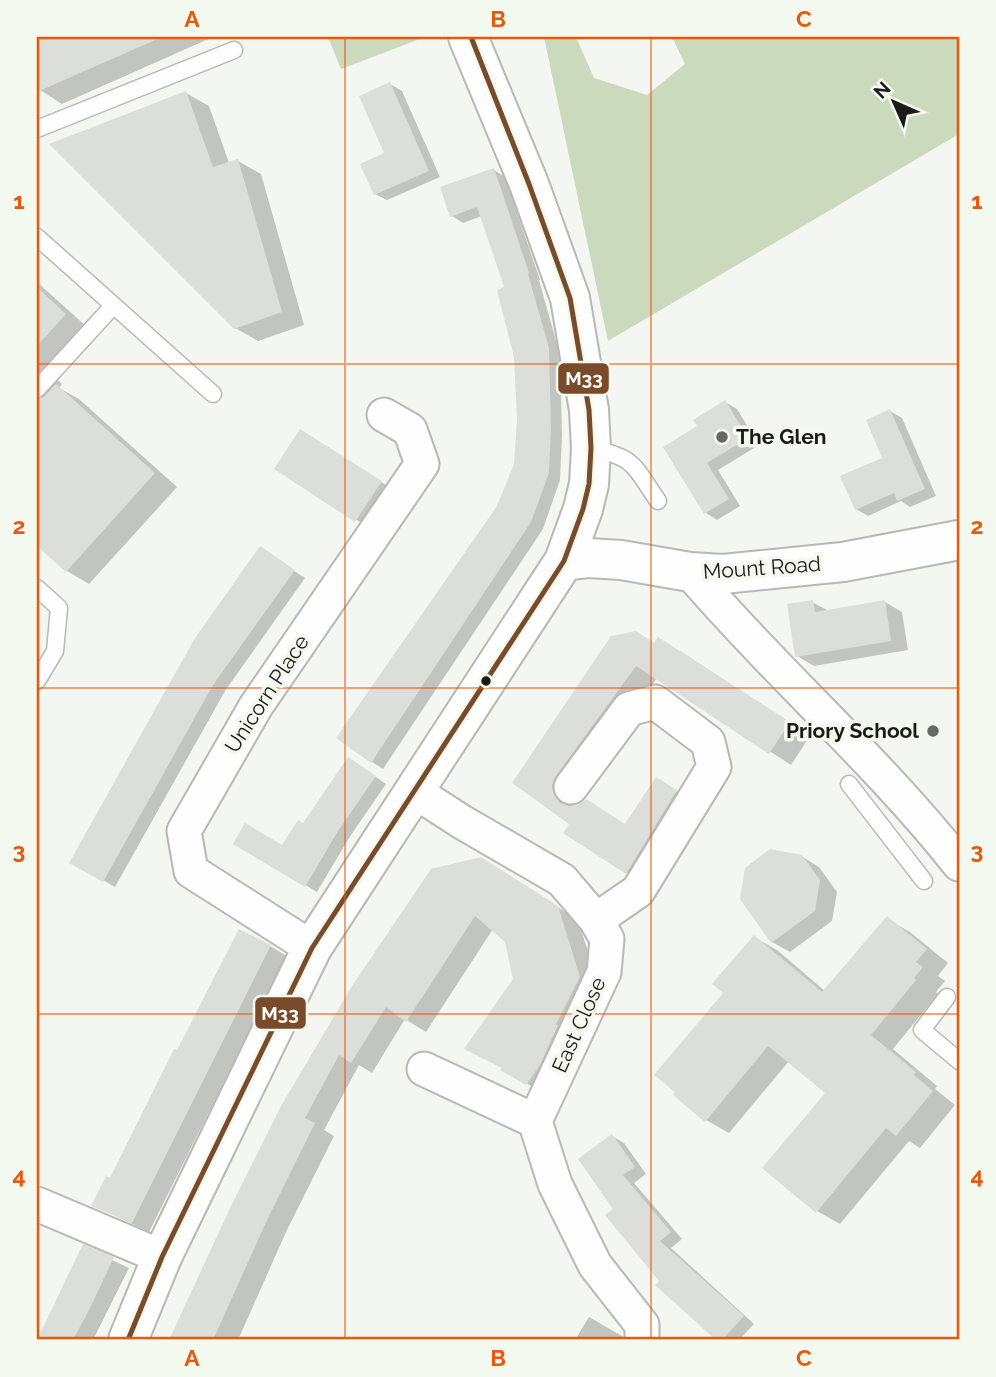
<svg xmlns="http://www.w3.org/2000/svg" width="996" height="1377" font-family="Raleway,sans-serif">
<rect width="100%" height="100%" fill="#f3f6f1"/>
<path fill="#cbd9bc" d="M328,37H425L341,69Z
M544,37H576L594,78L647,95L685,64L672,37H959V134L608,341Z"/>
<path fill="#0003" d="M37,37H213L62,104L40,90L37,84Z
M390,84L402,91L440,177L387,200L375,194L386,154Z
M186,93L209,106L229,163L238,161L261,174L304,325L258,341L235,328Z
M494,170L505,177L540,280H539L560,355L562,435L560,480L543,529L383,769L372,762L498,507L516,465L519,419L516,357L507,288L482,216L463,223L452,216Z
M37,282L88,328L48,371L62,384L59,388L79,399L177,487L89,584L67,571L37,544Z
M725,402L737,409L759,445L718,470L740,506L717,520L706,513L699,426Z
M890,411L902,418L936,496L910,507L901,501L868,516L856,509L884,459Z
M312,438L392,489L368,527L276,469Z
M271,556L305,578L225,691L115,887L72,862Z
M812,602L829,611L885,602L902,612L908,650L814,666L797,656Z
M656,644L680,651L810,736L791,765L657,678L577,788L573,798L574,807L626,825L656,779L697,804L648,885L627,873L572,823L514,782Z
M360,766L386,784L349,838L317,892L235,843L283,848Z
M801,856L819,867L837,892L832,921L790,952L772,942Z
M501,871L578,920L600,990L547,1095L503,1070L514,980L507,941L493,929L426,1032L405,1019L372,1073L359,1065L324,1130L334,1136L286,1232L238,1340H171L232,1207L282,1107Z
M887,919L910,932L948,963L938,976L945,981L936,992L938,994L893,1049L937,1086L935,1089L955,1105L920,1148L909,1141L840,1224L817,1211L827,1093L789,1061L729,1133L706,1120L725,993L754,937L777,950L825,991Z
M270,946L287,956L149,1232L93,1205Z
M612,1136L624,1143L646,1174L634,1183L682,1239L671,1248L754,1324L739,1340H719L657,1285L661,1281L615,1209Z
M84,1247L129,1268L93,1340H37Z
M589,1317L629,1340H575Z"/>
<path fill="#dbded9" d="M37,37H162L37,92Z
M390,82L429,171L374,195L360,164L384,153L359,96Z
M186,91L213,167L238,159L282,312L234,329L49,144Z
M494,168L529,273L528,274L549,348L551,427L549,473L531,522L371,763L336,738L497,506L514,464L517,419L514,357L497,290L504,287L477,207L450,217L440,187Z
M37,287L66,314L37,346Z
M56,384L155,473L66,572L37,546V399L44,397Z
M725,400L748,438L707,463L729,499L704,514L663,447L697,426L693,420Z
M890,409L925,489L897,501L894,493L855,510L840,476L882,458L866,420Z
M300,429L382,481L355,522L274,469Z
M260,546L295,570L213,685L103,882L69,863L195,638Z
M813,600L815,612L885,600L891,641L795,657L787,604Z
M636,631L654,643L658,637L790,722L769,754L636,666L556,776L552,785L554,795L560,803L569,806L578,805L586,799L625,824L656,777L677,790L626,874L563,833L569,824L512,783L611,636Z
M348,757L376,776L338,831L305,887L233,844L245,823L282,845L298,820L303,823Z
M770,849L802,855L820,880L815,911L771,943L740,899L745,868Z
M481,857L558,906L580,977L556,1024L558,1025L540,1065L526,1085L500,1070L502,1068L464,1049L513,979L505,942L475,916L406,1022L386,1007L351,1063L339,1055L305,1118L315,1123L267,1220L213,1340H169L231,1206L281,1106L352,986L431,869Z
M887,916L927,949L916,962L923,967L914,978L916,980L871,1035L916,1072L914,1075L933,1091L896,1136L886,1128L816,1213L762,1168L825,1093L768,1046L705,1122L673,1095L675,1092L654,1075L723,993L712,984L754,935L822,992Z
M239,929L271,945L132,1223L91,1206L106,1176L110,1178L174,1049L177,1050Z
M612,1134L635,1167L623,1175L671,1232L660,1241L744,1316L722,1340H716L655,1285L659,1281L605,1215L613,1209L578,1159Z
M83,1244L114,1257L91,1306L73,1340H37Z"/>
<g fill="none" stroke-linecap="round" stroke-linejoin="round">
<defs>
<path id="service" d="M37,129L234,50
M37,237L213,394
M37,389L113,306
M591,448C636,458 633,465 658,501
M37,588L59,608L55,651L37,681
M849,784L924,881
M947,997L922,1030L959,1061"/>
<path id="minor" d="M690,572C776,673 877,760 959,864
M571,787L629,709L655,702L708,742L714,767L638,891L596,920
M414,791L462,822L562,880L596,920L607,939L604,972L535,1121L555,1184L595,1265L642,1325V1340
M312,948L191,871L184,831L256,706L422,464L410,430L384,415
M424,1069L535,1121
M37,1204L162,1257"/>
<path id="tertiary" d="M564,561L589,558L621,560L690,572L723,574L843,562L959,540
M128,1340L162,1257L312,948L564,561L583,509L589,484L591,448L589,410L570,298L529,184L468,37"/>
</defs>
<use href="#service" stroke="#b6b9b4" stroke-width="19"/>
<use href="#minor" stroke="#b6b9b4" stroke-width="37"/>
<use href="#tertiary" stroke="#b6b9b4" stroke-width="42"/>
<use href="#service" stroke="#fdfefd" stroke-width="16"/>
<use href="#minor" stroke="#fdfefd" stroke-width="33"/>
<use href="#tertiary" stroke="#fdfefd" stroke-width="38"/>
<defs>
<path id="bus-1" d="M128,1340L162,1257L312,948L564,561L583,509L589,484L591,448L589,410L570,298L529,184L471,37"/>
</defs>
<use href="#bus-1" stroke="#f3f9ee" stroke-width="10"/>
<use href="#bus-1" stroke="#7a4b2a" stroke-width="5"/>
</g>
<path fill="none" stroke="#e8590c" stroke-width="2" stroke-opacity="0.55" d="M345,37V1340M651,37V1340M37,364H959M37,688H959M37,1014H959"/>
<g fill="#656863" stroke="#f3f9ee" stroke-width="2.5">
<circle cx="722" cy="437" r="7"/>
<circle cx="933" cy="731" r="7"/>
</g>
<circle fill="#191b17" stroke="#f3f9ee" stroke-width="2.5" cx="486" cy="681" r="6"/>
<g text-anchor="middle" stroke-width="7" stroke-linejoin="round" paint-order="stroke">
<g font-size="21" font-weight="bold" fill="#191b17" stroke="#f3f9ee" text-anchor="start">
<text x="736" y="444">The Glen</text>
<text x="919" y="738" text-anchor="end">Priory School</text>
</g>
<g font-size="21" fill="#191b17" stroke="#f3f9ee">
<text transform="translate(762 568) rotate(-4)" y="7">Mount Road</text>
<text transform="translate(267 694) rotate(-57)" y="7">Unicorn Place</text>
<text transform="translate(579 1025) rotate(-66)" y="7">East Close</text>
</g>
</g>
<g stroke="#f3f9ee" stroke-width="2.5">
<rect x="557" y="362" width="53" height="33" rx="7" fill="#7a4b2a"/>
<rect x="254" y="996" width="53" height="34" rx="7" fill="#7a4b2a"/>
</g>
<g font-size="19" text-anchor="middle" font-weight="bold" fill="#fff">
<text x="584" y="385">M33</text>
<text x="280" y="1020">M33</text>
</g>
<rect width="996" height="1377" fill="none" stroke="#f3f9ee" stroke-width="77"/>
<g transform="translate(894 102) rotate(315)" stroke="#f3f9ee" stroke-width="5" paint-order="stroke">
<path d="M0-5L12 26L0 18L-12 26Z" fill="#191b17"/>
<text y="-10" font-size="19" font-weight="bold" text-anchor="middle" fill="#191b17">N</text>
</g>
<rect x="38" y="38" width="920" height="1300" fill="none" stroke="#e8590c" stroke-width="2.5"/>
<g font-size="23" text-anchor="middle" font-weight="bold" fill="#e8590c">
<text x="192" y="27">A</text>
<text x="498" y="27">B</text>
<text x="804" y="27">C</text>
<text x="19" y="209">1</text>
<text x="977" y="209">1</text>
<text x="19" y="534">2</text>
<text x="977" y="534">2</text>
<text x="19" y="859">3</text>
<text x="977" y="859">3</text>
<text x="19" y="1184">4</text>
<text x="977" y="1184">4</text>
<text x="192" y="1366">A</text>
<text x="498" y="1366">B</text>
<text x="804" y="1366">C</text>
</g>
</svg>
